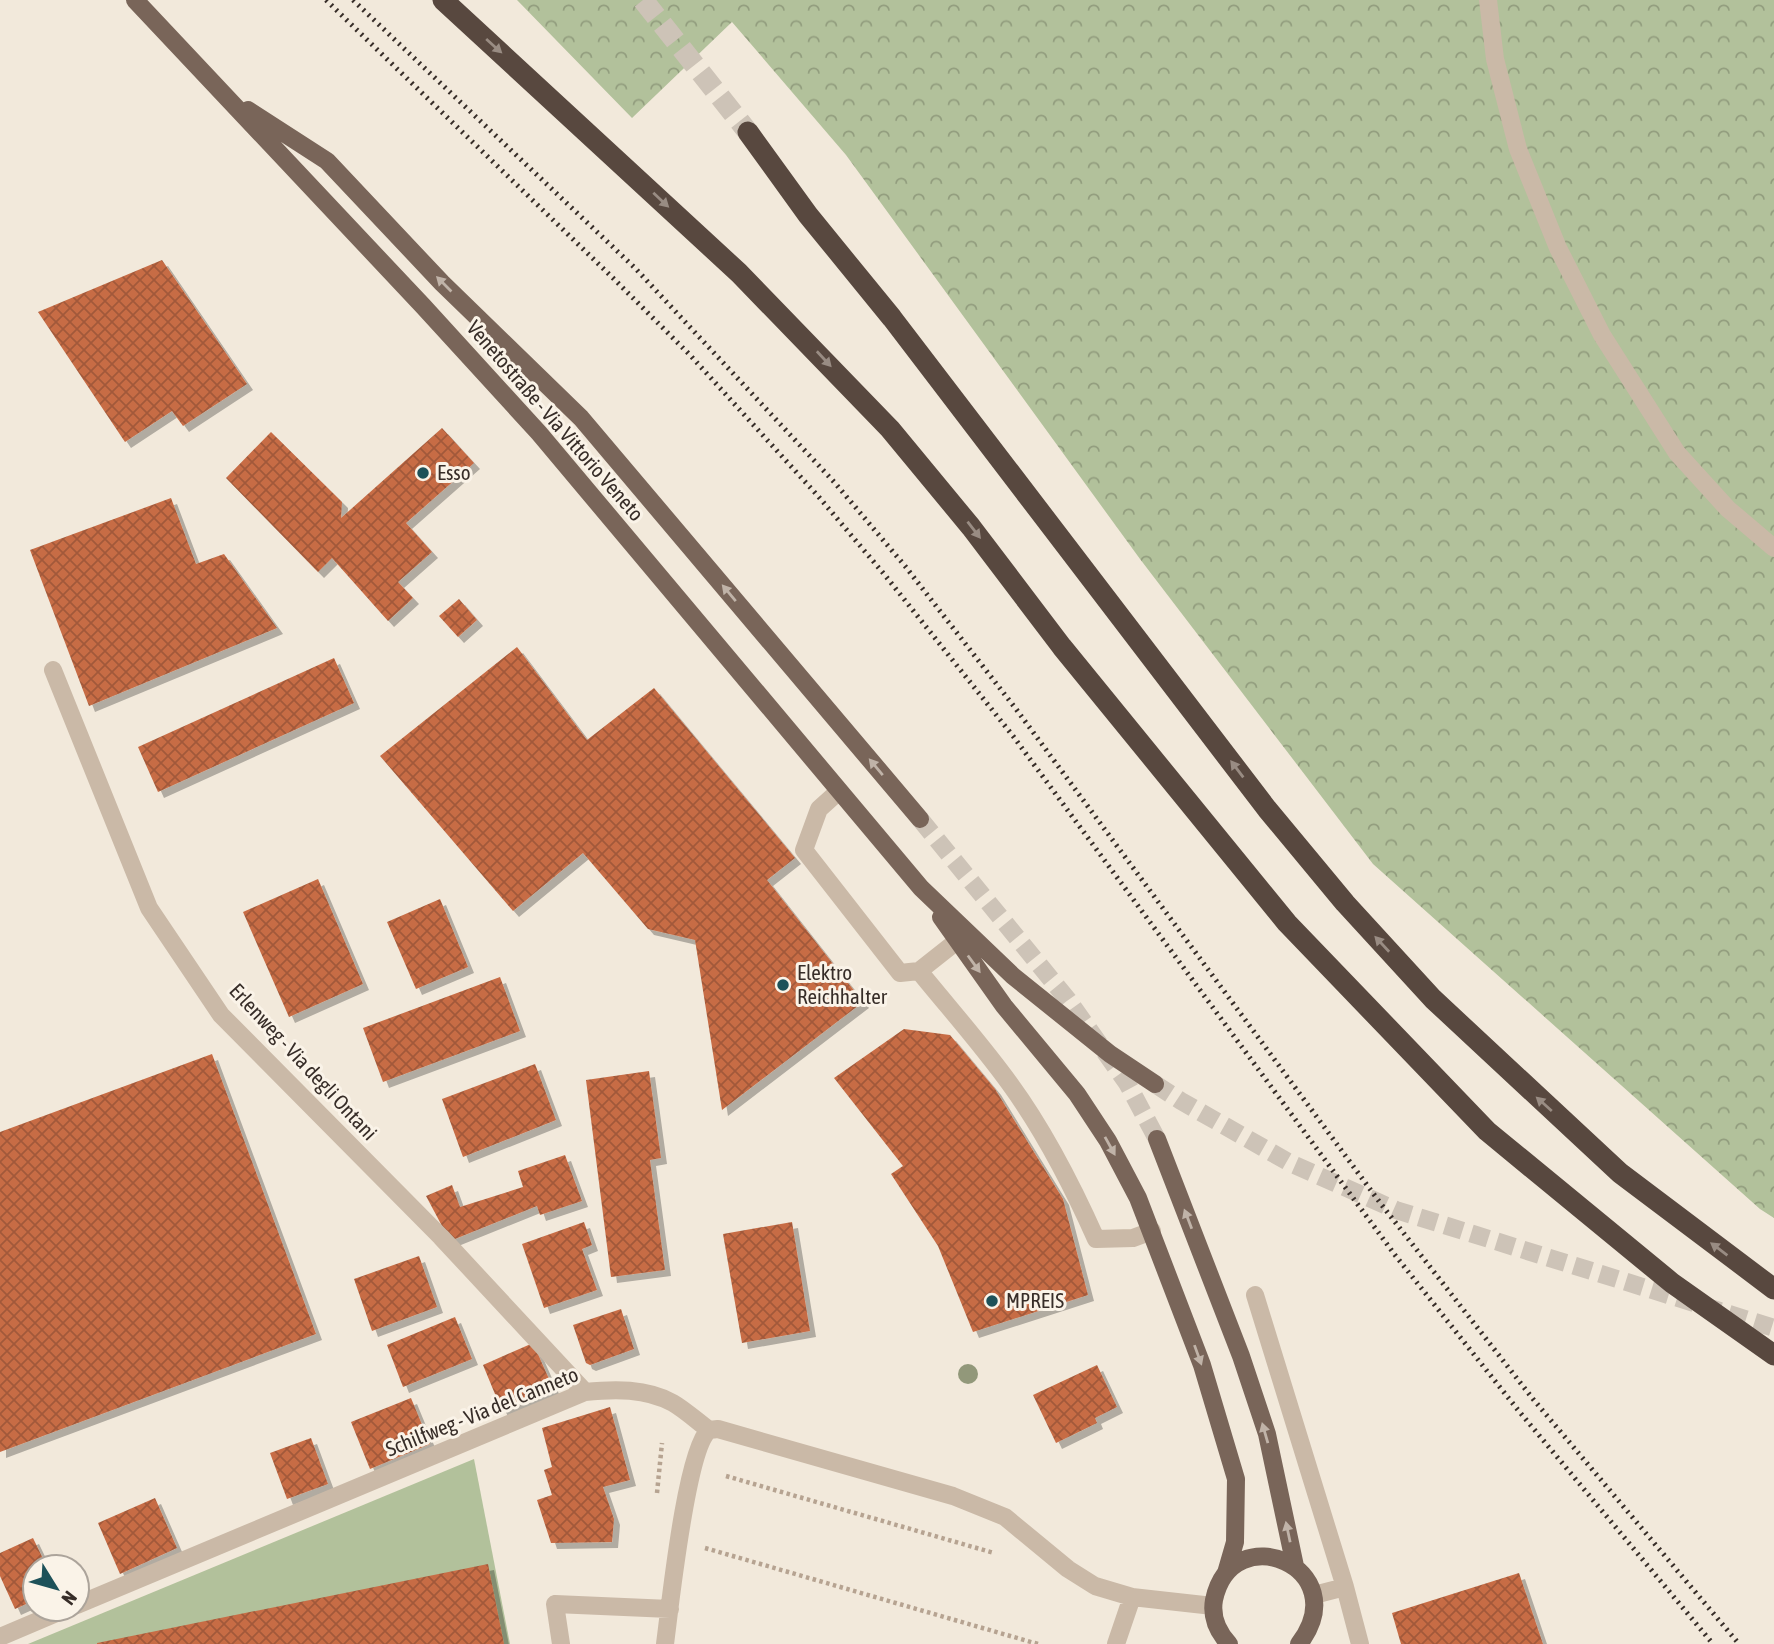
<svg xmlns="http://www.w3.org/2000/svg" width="1774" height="1644" font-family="'Asap Condensed',sans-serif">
<defs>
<pattern id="forest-crowns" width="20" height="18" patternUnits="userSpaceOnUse" patternTransform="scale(1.75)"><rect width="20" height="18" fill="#b2c19b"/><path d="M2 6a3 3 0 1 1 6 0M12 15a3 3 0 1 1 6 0" fill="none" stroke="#929d7e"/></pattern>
<pattern id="building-cross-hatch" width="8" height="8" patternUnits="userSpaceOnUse" patternTransform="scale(1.75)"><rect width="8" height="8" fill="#c76c45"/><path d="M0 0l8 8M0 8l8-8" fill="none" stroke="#a2593a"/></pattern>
<filter id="shadow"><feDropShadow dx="6" dy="6" stdDeviation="0" flood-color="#0004"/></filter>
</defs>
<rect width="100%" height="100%" fill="#f2e9db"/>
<path fill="url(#forest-crowns)" d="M517,0H1774V1218L1760,1209L1373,864L1140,559L846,155L732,22L632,118Z"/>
<path fill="#b2c19b" d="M474,1459L510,1644H28Z"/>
<path fill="url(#building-cross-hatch)" filter="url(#shadow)" d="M162,260L247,384L183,426L172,411L125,442L38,312Z
M442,428L474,463L406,523L432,552L398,582L413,598L388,621L332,558L318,572L226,478L271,432L342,502L341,518Z
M171,498L196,564L224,554L277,628L89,706L30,550Z
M459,599L477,620L458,637L439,616Z
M517,647L587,740L654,688L795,858L767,880L863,1002L722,1110L695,940L648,929L583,853L513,911L380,756Z
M334,658L354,703L158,792L138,747Z
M318,879L363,984L289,1017L243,912Z
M440,899L468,967L416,989L387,922Z
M500,977L520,1031L383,1082L363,1028Z
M904,1029L950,1035L995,1089L1063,1199L1088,1295L973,1332L938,1246L891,1174L903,1166L834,1078Z
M212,1054L316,1334L0,1452V1132Z
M535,1064L556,1120L463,1157L442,1099Z
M649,1071L661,1158L650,1160L665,1270L611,1277L586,1080Z
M565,1155L582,1201L540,1215L537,1206L450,1241L426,1196L452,1185L460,1207L523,1187L518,1171Z
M584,1222L592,1245L582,1249L597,1290L544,1308L522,1244Z
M792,1222L810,1331L742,1343L723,1234Z
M419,1256L437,1307L372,1331L354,1279Z
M621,1309L634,1349L590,1365L586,1363L573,1325Z
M455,1317L472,1359L403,1387L387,1345Z
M533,1343L553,1388L502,1411L483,1365Z
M1097,1365L1117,1407L1095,1418L1097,1423L1056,1443L1033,1395Z
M411,1398L430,1444L370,1469L351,1422Z
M610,1407L630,1480L603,1487L614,1519L612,1542L551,1543L537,1500L552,1495L544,1470L552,1467L542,1428Z
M311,1438L328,1484L287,1499L270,1453Z
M155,1498L177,1548L120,1574L98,1523Z
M33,1538L47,1567H35V1600L15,1609L0,1576V1553Z
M488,1564L504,1644H97V1643Z
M1519,1573L1543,1644H1401L1392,1613Z"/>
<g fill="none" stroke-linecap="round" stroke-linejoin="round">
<path stroke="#cdc3b7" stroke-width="18" stroke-dasharray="18 9" stroke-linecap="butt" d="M920,819L1068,1000L1127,1083L1157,1139
M1155,1084L1181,1101L1290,1163L1396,1210L1774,1328"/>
<path stroke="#cdc3b7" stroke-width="21" stroke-dasharray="21 10" stroke-linecap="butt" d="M643,0L748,132"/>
<path stroke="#b6a391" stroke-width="4.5" stroke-dasharray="3.5 3.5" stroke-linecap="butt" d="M726,1476L994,1553
M657,1493L662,1443
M705,1548L1038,1644"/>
<path stroke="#cab9a7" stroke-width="18" d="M1488,0L1495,59L1518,149L1558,248L1602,335L1677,453L1728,509L1774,548
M53,670L149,908L221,1015L441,1237L585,1392
M839,791L819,809L804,850L900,973L919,971L957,941
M919,971C949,1008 982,1045 1010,1084C1045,1132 1072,1185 1096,1239L1133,1238L1152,1231
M1255,1295L1345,1587L1314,1595
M1345,1587L1360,1644
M77,1605L585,1392C614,1389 646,1388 673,1403C685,1410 697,1421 709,1430L718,1429L953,1496L1005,1517L1068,1569L1095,1586L1132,1597L1213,1606
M0,1637L66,1609
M561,1644L555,1604L670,1609
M665,1644C670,1607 686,1450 709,1430
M1116,1644L1132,1597"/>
<path stroke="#796559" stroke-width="18" d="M135,0L423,306L539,433L921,888L1013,976L1110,1054L1155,1084
M248,110L327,161L442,283L581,418L920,819
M941,917L1004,1006L1077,1094L1108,1141L1138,1198L1202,1365L1236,1479L1235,1542L1226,1573
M1157,1139L1241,1356L1267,1434L1295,1566
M1229,1644C1218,1632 1211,1617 1214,1600C1232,1515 1357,1568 1299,1644"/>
<path stroke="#58483f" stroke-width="21" d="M443,0L739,273L890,429L971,527L1062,647L1287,923L1487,1131L1672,1283L1774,1355
M748,132L808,215L892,318L1267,809L1345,903L1433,999L1620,1173L1774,1289"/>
<path stroke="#372d28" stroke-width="5" stroke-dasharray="2 5" stroke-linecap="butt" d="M326,0L614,279L690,355L818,496L884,574L1013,736L1395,1255L1518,1410L1713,1644
M353,0L635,268L835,483L905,566L1016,709L1381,1204L1533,1399L1739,1644"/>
</g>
<circle fill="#92987a" cx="968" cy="1374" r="10"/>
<defs><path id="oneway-solid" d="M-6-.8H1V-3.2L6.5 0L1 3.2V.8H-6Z" transform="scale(1.75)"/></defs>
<g fill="#998c83">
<use href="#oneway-solid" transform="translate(494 46) rotate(42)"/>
<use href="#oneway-solid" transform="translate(661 200) rotate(43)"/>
<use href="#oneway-solid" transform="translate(824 359) rotate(47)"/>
<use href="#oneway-solid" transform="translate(974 530) rotate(52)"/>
<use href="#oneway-solid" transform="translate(1237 769) rotate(-127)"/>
<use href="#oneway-solid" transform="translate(1382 944) rotate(-133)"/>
<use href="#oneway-solid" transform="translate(1544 1104) rotate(-138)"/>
<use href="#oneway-solid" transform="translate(1719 1249) rotate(-143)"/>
</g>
<g fill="#c0b3a8">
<use href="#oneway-solid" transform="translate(444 284) rotate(-135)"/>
<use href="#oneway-solid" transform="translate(729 593) rotate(-130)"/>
<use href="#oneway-solid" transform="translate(876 767) rotate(-130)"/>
<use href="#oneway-solid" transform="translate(974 964) rotate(54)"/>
<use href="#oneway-solid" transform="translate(1110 1146) rotate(61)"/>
<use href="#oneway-solid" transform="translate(1188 1219) rotate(-111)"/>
<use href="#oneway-solid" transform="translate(1198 1355) rotate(70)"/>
<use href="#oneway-solid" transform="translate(1265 1433) rotate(-106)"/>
<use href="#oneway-solid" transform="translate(1288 1532) rotate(-102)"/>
</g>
<g fill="#1d5159" stroke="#faf3e8" stroke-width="2.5">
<circle cx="423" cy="473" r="7"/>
<circle cx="783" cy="985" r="7"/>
<circle cx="992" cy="1301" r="7"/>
</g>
<g text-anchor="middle" stroke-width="6" stroke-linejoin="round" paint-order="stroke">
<g font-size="21" fill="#372d28" stroke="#faf3e8">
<text transform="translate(555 421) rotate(49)" y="7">Venetostraße - Via Vittorio Veneto</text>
<text transform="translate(303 1062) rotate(47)" y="7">Erlenweg - Via degli Ontani</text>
<text transform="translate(482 1412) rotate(-22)" y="7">Schilfweg - Via del Canneto</text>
</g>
<g font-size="21" fill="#372d28" stroke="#faf3e8" text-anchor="start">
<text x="437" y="480">Esso</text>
<text x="797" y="980">Elektro<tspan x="797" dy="24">Reichhalter</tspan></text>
<text x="1006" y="1308">MPREIS</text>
</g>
</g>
<g transform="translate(56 1588) rotate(127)"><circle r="33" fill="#faf3e8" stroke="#aca49b" stroke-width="2"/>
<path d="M0-5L12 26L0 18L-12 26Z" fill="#1d5159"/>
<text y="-10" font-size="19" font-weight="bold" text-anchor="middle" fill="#372d28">N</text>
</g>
</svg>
